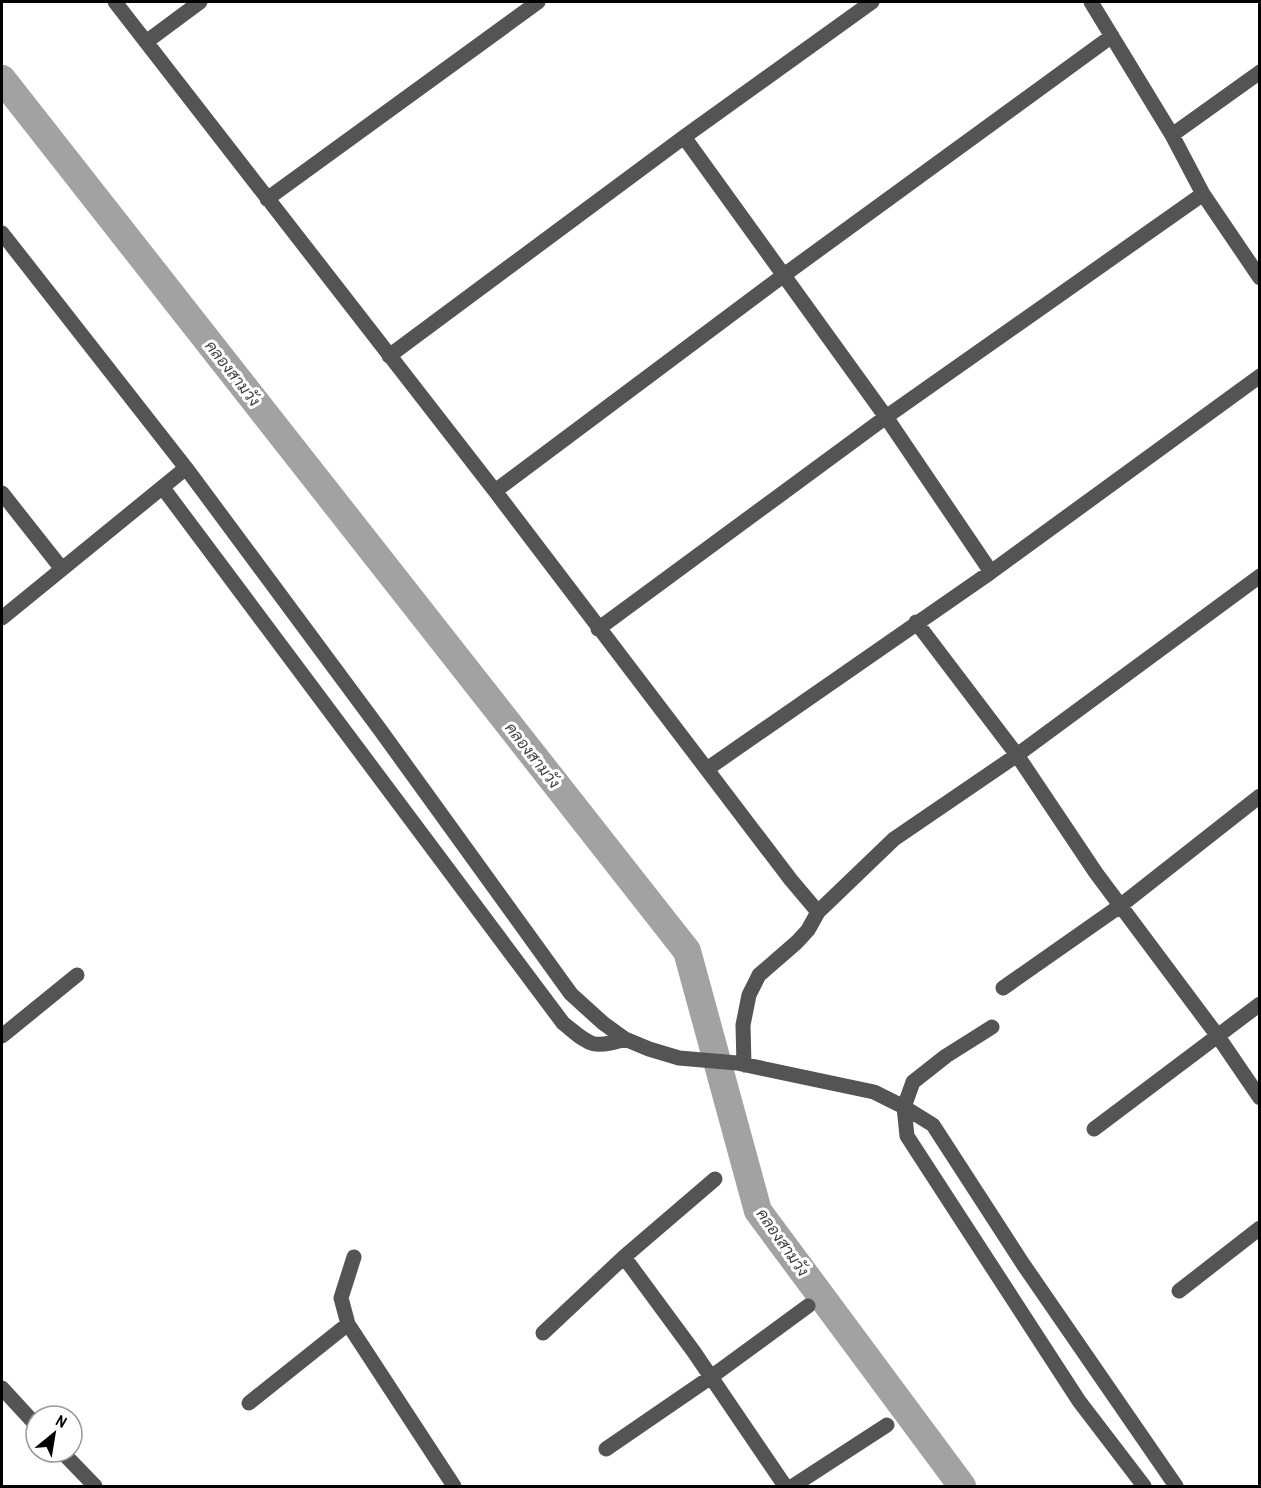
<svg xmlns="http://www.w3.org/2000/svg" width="1261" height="1488" font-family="'Archivo Narrow',Sarabun,sans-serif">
<rect width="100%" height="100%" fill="#fff"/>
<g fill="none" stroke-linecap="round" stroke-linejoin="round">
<path stroke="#a2a2a2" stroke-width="28" d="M2,79L687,951L758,1211L962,1486"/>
<path stroke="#545454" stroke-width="15" d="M115,2L495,491L791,880L818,912
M1091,2L1172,135L1203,194L1260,278
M146,42L200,2
M1172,135L1260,72
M684,137L886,417L991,572
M267,199L538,2
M2,233L186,468L381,731L571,994L603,1023L625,1039L649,1049L679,1058L737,1063L874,1092L904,1107L933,1125L1023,1264L1176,1486
M389,356L684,137L872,2
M163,488L563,1023C589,1044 591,1050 625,1039
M495,491L784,275L1112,36
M2,493L62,569
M2,618L186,468
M916,622L1017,755L1096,873L1217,1035L1260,1098
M598,629L886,417L1203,194
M707,769L991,572L1260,376
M1003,988L1120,906L1260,796
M992,1027L946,1056L913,1082L904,1107L907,1136L1079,1401L1144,1486
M2,1036L77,975
M744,1065L743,1025L749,995L759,975L797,942L808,930L818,912L894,839L1017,755L1260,576
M1094,1129L1260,1004
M715,1179L624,1257L694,1352L785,1486
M354,1257L341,1298L348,1324L454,1486
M1179,1291L1260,1228
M543,1333L624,1257
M2,1388L36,1425
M249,1403L348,1324
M606,1449L711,1377L808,1306
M62,1452L95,1486
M793,1486L887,1425"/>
</g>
<g text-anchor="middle" stroke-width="6" stroke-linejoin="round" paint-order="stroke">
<g font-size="16" font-style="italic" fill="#434343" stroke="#fff">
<text transform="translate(233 373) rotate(52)" y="6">คลองสามวัง</text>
<text transform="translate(533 755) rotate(52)" y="6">คลองสามวัง</text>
<text transform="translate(783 1242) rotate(55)" y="6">คลองสามวัง</text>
</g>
</g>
<rect width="1261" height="1488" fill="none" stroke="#000000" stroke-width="6"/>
<g transform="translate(54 1434) rotate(30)"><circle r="28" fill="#ffffff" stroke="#999999" stroke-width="1.5"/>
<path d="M0-4.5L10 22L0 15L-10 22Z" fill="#000000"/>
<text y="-9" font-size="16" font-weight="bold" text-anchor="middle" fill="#000000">N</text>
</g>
</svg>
